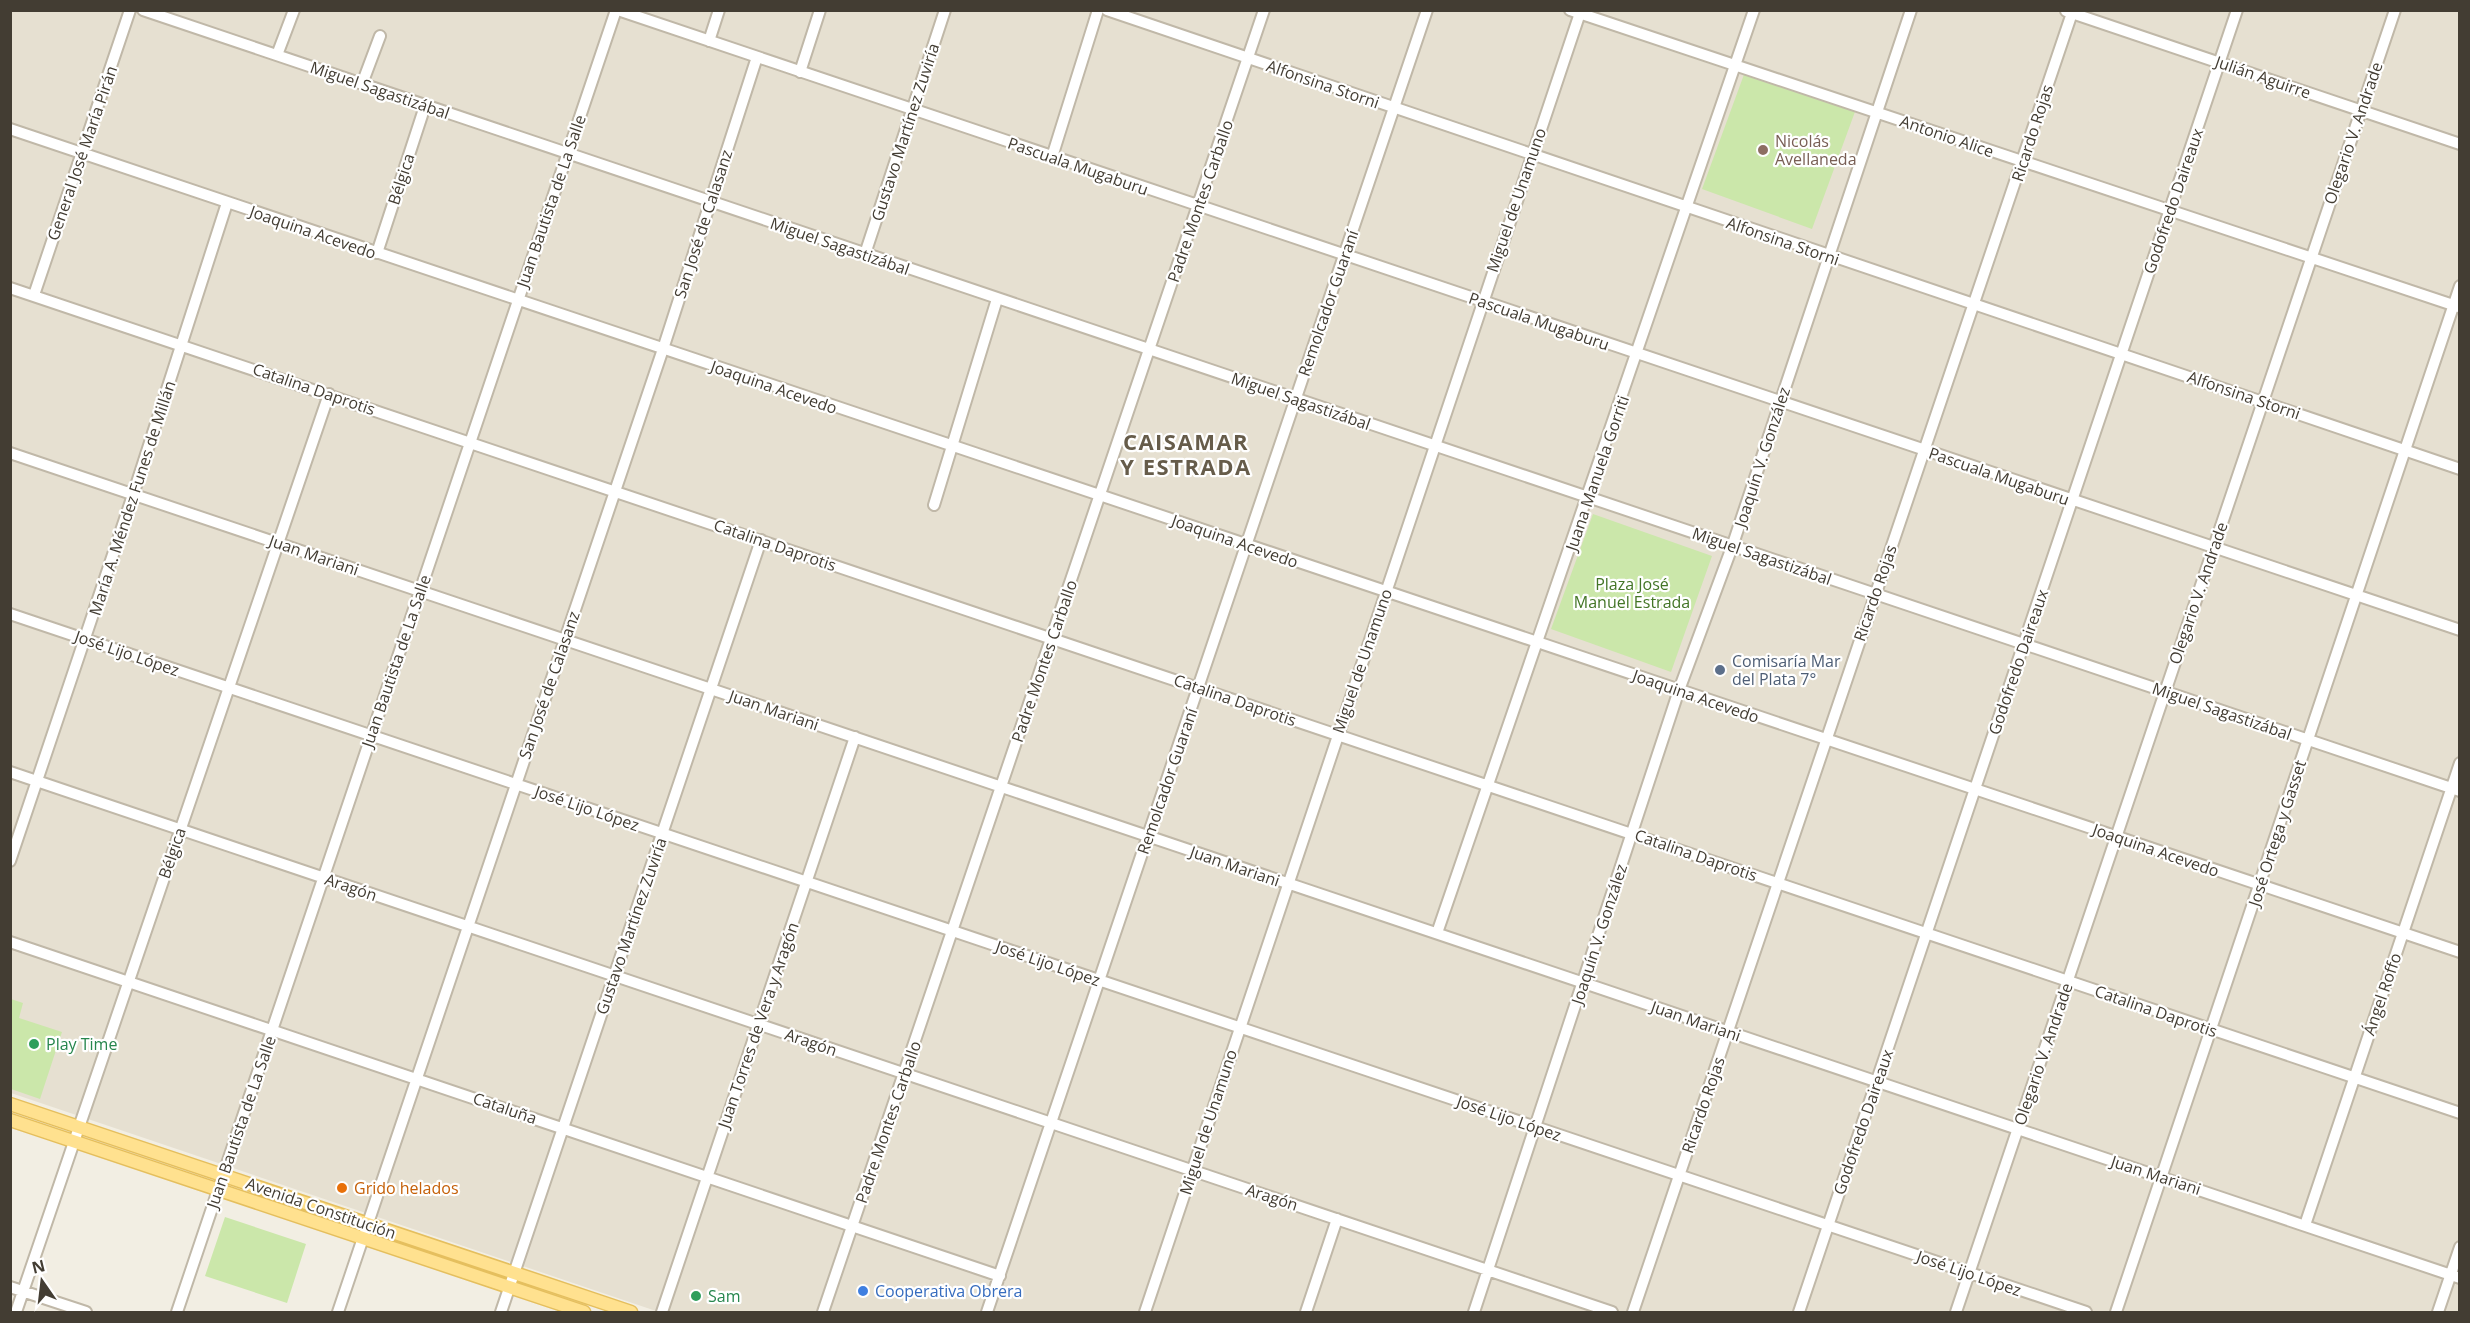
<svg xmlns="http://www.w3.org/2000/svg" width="2470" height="1323" font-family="'Open Sans',sans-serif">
<rect width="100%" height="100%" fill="#f2eee3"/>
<path fill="#e6e0d1" d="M11,11H2459V1312H659L11,1093Z"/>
<path fill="#cbe7aa" d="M1746,69L1856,109L1812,229L1702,189Z
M1593,514L1712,556L1671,672L1551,629Z
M11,999L23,1003L19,1018L62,1032L40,1099L11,1089Z
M225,1217L306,1244L287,1303L205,1276Z"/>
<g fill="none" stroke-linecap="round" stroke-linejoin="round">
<defs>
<path id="minor" d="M143,10L2460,791
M618,10L2460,630
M1107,10L2460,469
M1570,10L2459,307
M2066,11L2460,144
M709,41L719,10
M277,55L294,10
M800,72L820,10
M362,84L380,36
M10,129L2460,952
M1052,157L1098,10
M377,253L425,106
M865,254L945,10
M10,288L2460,1113
M34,295L130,10
M10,453L2460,1278
M934,505L997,299
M10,614L2086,1312
M10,772L1612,1312
M10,861L133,495L227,203
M1437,933L1754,10
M10,942L1000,1276
M2305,1225L2460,763
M10,1287L86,1312
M16,1312L329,394
M177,1312L616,10
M338,1312L663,349L757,57
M501,1312L761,540
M662,1312L855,737
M823,1312L1264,10
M987,1312L1427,10
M1145,1312L1581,10
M1306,1312L1337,1219
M1474,1312L1679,690L1732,547L1911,10
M1633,1312L2073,10
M1799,1312L2237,10
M1956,1312L2395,10
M2116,1312L2460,286
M2438,1312L2460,1247"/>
<path id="major" d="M10,1104L631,1312
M10,1120L584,1312"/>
</defs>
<use href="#minor" stroke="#c0b8a8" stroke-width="14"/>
<use href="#major" stroke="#e5bf5e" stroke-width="15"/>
<use href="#minor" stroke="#fff" stroke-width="10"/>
<use href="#major" stroke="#ffe18f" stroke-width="12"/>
</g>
<circle fill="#8d6e63" stroke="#fff" stroke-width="2" cx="1763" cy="150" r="6"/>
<circle fill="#5c6f8a" stroke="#fff" stroke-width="2" cx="1720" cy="670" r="6"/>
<g fill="#2e9e5b" stroke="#fff" stroke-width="2">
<circle cx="34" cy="1044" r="6"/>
<circle cx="696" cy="1296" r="6"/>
</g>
<circle fill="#e8710a" stroke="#fff" stroke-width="2" cx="342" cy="1188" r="6"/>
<circle fill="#3f7fe0" stroke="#fff" stroke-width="2" cx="863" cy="1291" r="6"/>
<g text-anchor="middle" stroke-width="4.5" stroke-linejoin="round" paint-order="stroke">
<g font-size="16" fill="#433d33" stroke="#fff">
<text transform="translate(2263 77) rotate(19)" y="6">Julián Aguirre</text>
<text transform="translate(1323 84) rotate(19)" y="6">Alfonsina Storni</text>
<text transform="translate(380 90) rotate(19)" y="6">Miguel Sagastizábal</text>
<text transform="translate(905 132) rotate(-72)" y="6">Gustavo Martínez Zuviría</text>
<text transform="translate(2032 133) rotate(-72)" y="6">Ricardo Rojas</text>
<text transform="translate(2353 133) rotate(-71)" y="6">Olegario V. Andrade</text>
<text transform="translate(1947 136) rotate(19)" y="6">Antonio Alice</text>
<text transform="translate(82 153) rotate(-71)" y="6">General José María Pirán</text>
<text transform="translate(1078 166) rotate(19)" y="6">Pascuala Mugaburu</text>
<text transform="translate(401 179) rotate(-72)" y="6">Bélgica</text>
<text transform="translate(1516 200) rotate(-71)" y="6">Miguel de Unamuno</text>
<text transform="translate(551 201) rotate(-71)" y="6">Juan Bautista de La Salle</text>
<text transform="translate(1200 201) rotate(-71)" y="6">Padre Montes Carballo</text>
<text transform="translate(2173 201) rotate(-71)" y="6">Godofredo Daireaux</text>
<text transform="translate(703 224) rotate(-72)" y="6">San José de Calasanz</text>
<text transform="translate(313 232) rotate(19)" y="6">Joaquina Acevedo</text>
<text transform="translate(1783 241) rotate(19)" y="6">Alfonsina Storni</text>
<text transform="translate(840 246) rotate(19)" y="6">Miguel Sagastizábal</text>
<text transform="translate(1328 303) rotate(-71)" y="6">Remolcador Guaraní</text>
<text transform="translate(1539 321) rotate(19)" y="6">Pascuala Mugaburu</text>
<text transform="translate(774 387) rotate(19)" y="6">Joaquina Acevedo</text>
<text transform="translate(314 389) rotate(19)" y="6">Catalina Daprotis</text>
<text transform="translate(2244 395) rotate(19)" y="6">Alfonsina Storni</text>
<text transform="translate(1301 401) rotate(19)" y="6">Miguel Sagastizábal</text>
<text transform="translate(1762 457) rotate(-72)" y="6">Joaquín V. González</text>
<text transform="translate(1597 473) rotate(-71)" y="6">Juana Manuela Gorriti</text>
<text transform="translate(1999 476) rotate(19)" y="6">Pascuala Mugaburu</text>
<text transform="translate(132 498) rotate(-72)" y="6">María A. Méndez Funes de Millán</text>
<text transform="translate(1235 541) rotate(19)" y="6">Joaquina Acevedo</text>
<text transform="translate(775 545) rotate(19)" y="6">Catalina Daprotis</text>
<text transform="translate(314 555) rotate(19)" y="6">Juan Mariani</text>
<text transform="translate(1762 556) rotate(19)" y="6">Miguel Sagastizábal</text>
<text transform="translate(1875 593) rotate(-71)" y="6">Ricardo Rojas</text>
<text transform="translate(2198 593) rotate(-71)" y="6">Olegario V. Andrade</text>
<text transform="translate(127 653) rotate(19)" y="6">José Lijo López</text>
<text transform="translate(396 661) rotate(-71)" y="6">Juan Bautista de La Salle</text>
<text transform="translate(1044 661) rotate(-71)" y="6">Padre Montes Carballo</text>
<text transform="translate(1362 661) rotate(-71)" y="6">Miguel de Unamuno</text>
<text transform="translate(2018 662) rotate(-71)" y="6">Godofredo Daireaux</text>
<text transform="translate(549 685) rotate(-71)" y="6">San José de Calasanz</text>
<text transform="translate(1696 696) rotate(19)" y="6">Joaquina Acevedo</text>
<text transform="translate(1235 700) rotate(19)" y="6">Catalina Daprotis</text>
<text transform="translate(774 710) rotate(19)" y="6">Juan Mariani</text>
<text transform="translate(2222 711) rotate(19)" y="6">Miguel Sagastizábal</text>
<text transform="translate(1167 781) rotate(-71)" y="6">Remolcador Guaraní</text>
<text transform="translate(587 808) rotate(19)" y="6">José Lijo López</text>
<text transform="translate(2277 833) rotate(-72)" y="6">José Ortega y Gasset</text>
<text transform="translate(2156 850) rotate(19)" y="6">Joaquina Acevedo</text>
<text transform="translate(172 853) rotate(-71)" y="6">Bélgica</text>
<text transform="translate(1696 855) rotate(19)" y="6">Catalina Daprotis</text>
<text transform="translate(1235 866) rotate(19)" y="6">Juan Mariani</text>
<text transform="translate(351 887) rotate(19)" y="6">Aragón</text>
<text transform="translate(631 926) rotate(-71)" y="6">Gustavo Martínez Zuviría</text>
<text transform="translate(1599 934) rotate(-72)" y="6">Joaquín V. González</text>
<text transform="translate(1048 963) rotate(19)" y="6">José Lijo López</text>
<text transform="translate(2382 994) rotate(-71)" y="6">Ángel Roffo</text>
<text transform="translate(2156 1011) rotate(19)" y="6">Catalina Daprotis</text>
<text transform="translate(1696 1021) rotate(19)" y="6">Juan Mariani</text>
<text transform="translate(758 1025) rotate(-71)" y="6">Juan Torres de Vera y Aragón</text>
<text transform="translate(811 1042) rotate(19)" y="6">Aragón</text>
<text transform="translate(2043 1054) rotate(-71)" y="6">Olegario V. Andrade</text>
<text transform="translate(1703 1105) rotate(-71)" y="6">Ricardo Rojas</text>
<text transform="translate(505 1108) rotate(19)" y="6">Cataluña</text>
<text transform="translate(1509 1118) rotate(19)" y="6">José Lijo López</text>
<text transform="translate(241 1122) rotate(-71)" y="6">Juan Bautista de La Salle</text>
<text transform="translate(888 1122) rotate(-71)" y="6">Padre Montes Carballo</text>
<text transform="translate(1208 1122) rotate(-72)" y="6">Miguel de Unamuno</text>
<text transform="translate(1863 1122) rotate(-71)" y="6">Godofredo Daireaux</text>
<text transform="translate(2156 1175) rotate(18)" y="6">Juan Mariani</text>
<text transform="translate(1272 1197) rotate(18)" y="6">Aragón</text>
<text transform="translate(321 1208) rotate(19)" y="6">Avenida Constitución</text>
<text transform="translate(1969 1273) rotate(19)" y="6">José Lijo López</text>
</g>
<g font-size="16" fill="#785e54" stroke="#fff" text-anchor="start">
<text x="1775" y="147">Nicolás<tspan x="1775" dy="18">Avellaneda</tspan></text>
</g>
<g font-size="16" fill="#437526" stroke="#fff">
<text x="1632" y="590">Plaza José<tspan x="1632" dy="18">Manuel Estrada</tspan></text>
</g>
<g font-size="16" fill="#4e5e75" stroke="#fff" text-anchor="start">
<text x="1732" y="667">Comisaría Mar<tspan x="1732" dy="18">del Plata 7°</tspan></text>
</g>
<g font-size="16" fill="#27864d" stroke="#fff" text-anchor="start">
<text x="46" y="1050">Play Time</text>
<text x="708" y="1302">Sam</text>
</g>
<g font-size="16" fill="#c56008" stroke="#fff" text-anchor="start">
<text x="354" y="1194">Grido helados</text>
</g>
<g font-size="16" fill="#366cbe" stroke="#fff" text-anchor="start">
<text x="875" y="1297">Cooperativa Obrera</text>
</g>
<g font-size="22" font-weight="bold" letter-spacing="1.5" fill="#665c4a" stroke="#fff">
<text x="1186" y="450">CAISAMAR<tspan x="1186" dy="25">Y ESTRADA</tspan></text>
</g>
</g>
<rect width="2470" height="1323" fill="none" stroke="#433d33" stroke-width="24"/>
<g transform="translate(42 1281) rotate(346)" stroke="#ffffff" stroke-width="4.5" paint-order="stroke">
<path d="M0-4.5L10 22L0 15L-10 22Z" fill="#433d33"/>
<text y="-9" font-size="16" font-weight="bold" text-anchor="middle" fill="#433d33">N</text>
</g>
</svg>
